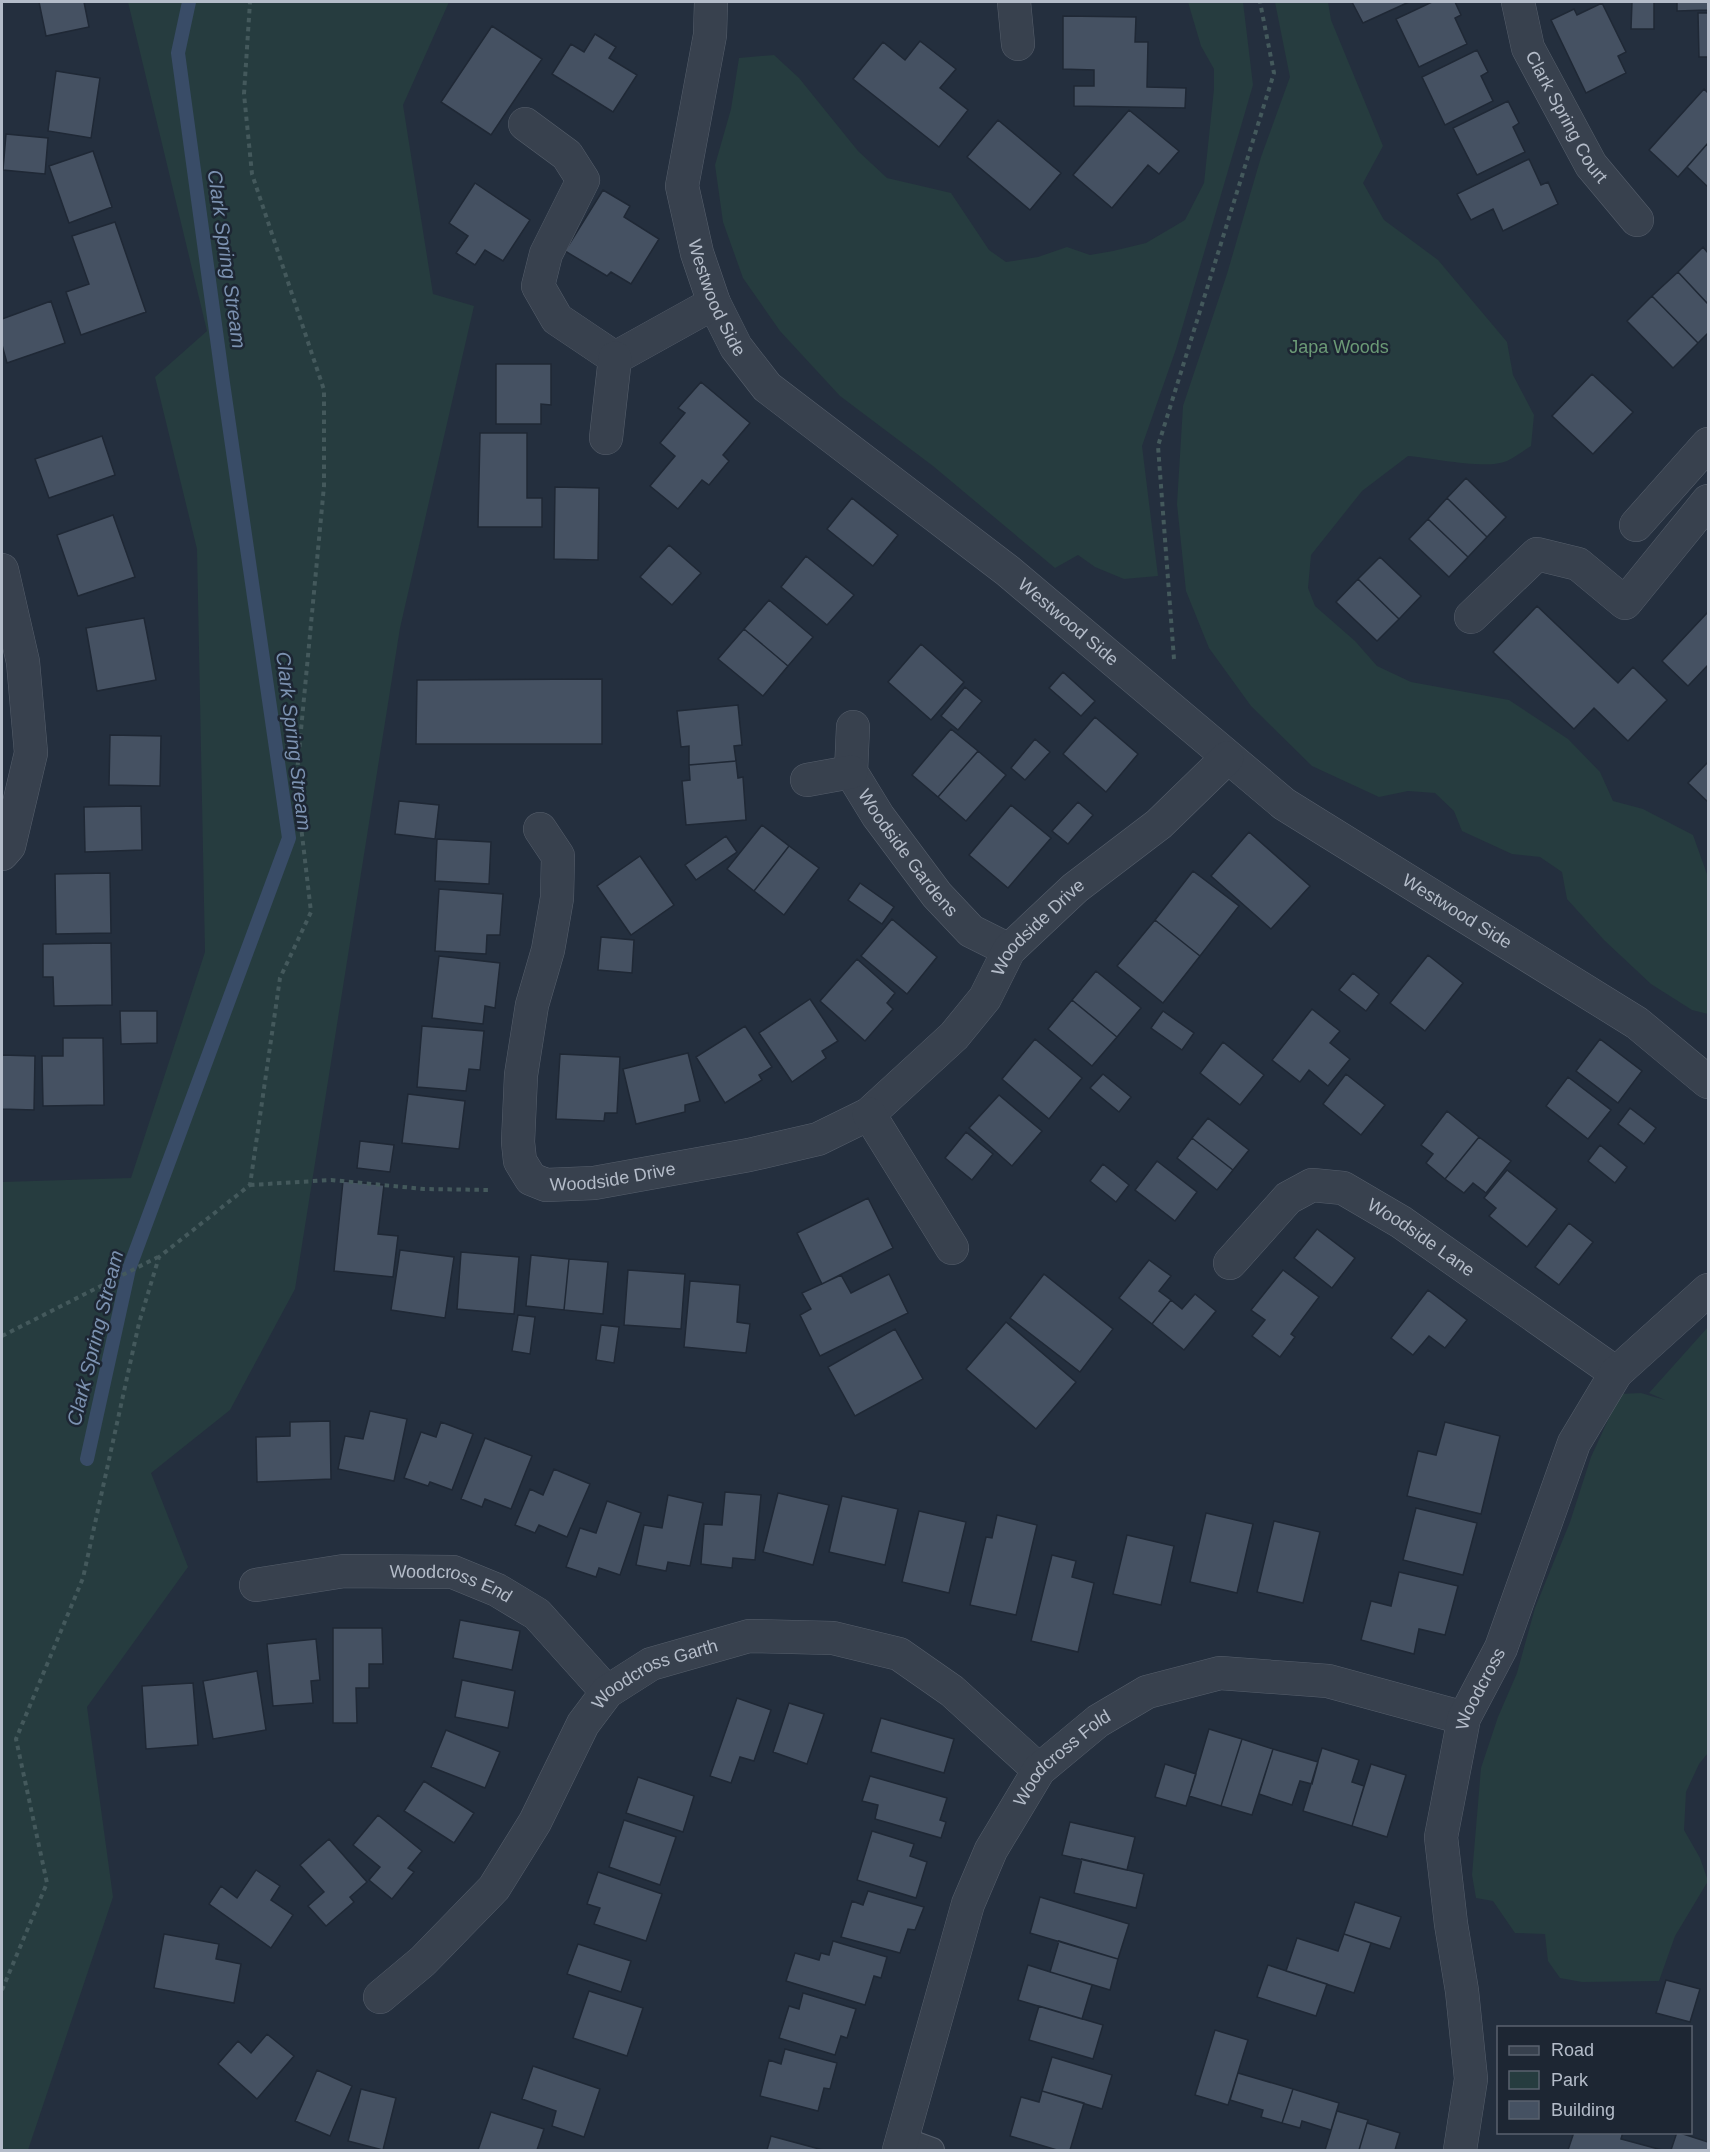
<svg xmlns="http://www.w3.org/2000/svg" width="1710" height="2152" font-family="Arial,sans-serif">
<rect width="100%" height="100%" fill="#242f3e"/>
<path fill="#263c3f" d="M128,2H449L403,105L433,294L474,306L400,628L295,1289L230,1410L151,1473L188,1567L87,1707L113,1897L28,2150H2V1182L131,1178L205,952L197,549L155,377L207,331Z
M1188,2H1243L1253,85L1176,349L1142,446L1158,576L1124,579L1095,567L1078,555L1055,568L933,466L840,396L780,331L743,278L723,222L715,165L731,109L739,58L774,55L799,78L858,151L887,178L951,193L989,250L1006,262L1038,257L1067,247L1090,255L1113,251L1146,243L1185,220L1204,183L1214,89V69L1201,46Z
M1275,2H1328L1331,20L1383,146L1363,183L1384,220L1438,260L1507,342L1513,375L1534,415L1531,446C1523,451 1515,457 1507,461C1486,470 1433,458 1408,456L1362,491L1311,555L1308,588L1315,606L1355,641L1377,666L1411,682L1509,700L1568,739L1600,772L1613,801L1643,809L1693,835L1708,877V1014L1692,1010L1651,984L1604,940L1567,899L1562,872L1540,857L1512,854L1462,831L1454,811L1435,793L1408,791L1379,797L1312,766L1251,706L1209,648L1186,591L1177,504L1183,406L1227,274L1261,157L1290,77Z
M1708,1327V1753L1699,1764L1686,1792L1684,1830L1700,1858L1708,1881L1675,1936L1659,1981L1582,1982L1560,1978L1548,1961L1545,1934L1515,1933L1493,1901L1476,1898L1472,1875L1481,1768L1498,1717L1517,1673L1535,1608L1570,1522L1591,1457L1620,1394L1641,1393L1665,1400L1649,1393Z"/>
<g fill="none" stroke-linecap="round" stroke-linejoin="round">
<path stroke="#394c67" stroke-width="14" d="M87,1459L129,1269L289,838L223,383L178,53L189,2"/>
</g>
<path fill="#455162" stroke="#1f2835" stroke-width="1.5" d="M39,2H84L89,27L46,36Z
M1352,2H1409L1363,23Z
M1432,2H1455L1461,15L1455,18L1467,44L1419,67L1396,19Z
M1632,2H1654V29H1631Z
M1677,2H1708V10L1677,11Z
M1602,3L1626,52L1618,56L1626,73L1586,93L1551,20L1574,9L1577,15Z
M1698,13H1708V57H1699Z
M1063,16L1136,17L1135,42H1148L1147,87L1186,88L1185,108L1074,106V86H1094V70L1063,69Z
M492,26L542,59L491,135L441,102Z
M595,34L616,47L609,58L637,75L613,112L552,74L571,44L584,52Z
M920,41L956,69L940,88L968,110L939,147L853,79L883,42L905,60Z
M1477,50L1488,72L1481,76L1493,101L1445,125L1422,77Z
M56,71L100,78L91,138L48,131Z
M1704,89L1708,93V143L1678,177L1649,150Z
M1508,101L1519,123L1513,127L1525,152L1477,175L1453,128Z
M1129,110L1179,151L1159,174L1148,165L1112,208L1073,175Z
M998,120L1061,173L1030,210L967,157Z
M6,134L48,138L45,174L3,170Z
M1708,143V187L1687,167Z
M93,151L112,207L69,223L49,166Z
M1529,159L1541,185L1548,182L1558,204L1503,231L1493,209L1471,220L1457,194Z
M475,183L530,220L503,261L485,250L475,265L456,253L468,236L449,223Z
M603,190L630,206L624,217L659,239L631,284L611,272L607,276L565,251Z
M115,222L146,312L81,335L66,292L89,284L72,236Z
M1703,247L1708,253V304L1678,272Z
M1678,272L1708,304V333L1698,343L1652,296Z
M1652,296L1698,343L1673,368L1627,321Z
M51,301L65,343L7,363L2,345V319Z
M496,364H551V405L541,404V424H496Z
M1592,374L1633,412L1593,454L1552,416Z
M701,382L750,423L723,455L729,461L709,485L702,480L678,509L650,486L675,456L660,443L685,413L678,408Z
M480,433H527V498H542V527H478Z
M102,436L115,475L49,498L35,459Z
M1466,478L1506,517L1487,537L1447,498Z
M555,487L599,488L598,560L554,559Z
M852,498L898,535L873,566L827,529Z
M1447,498L1487,537L1468,557L1428,519Z
M113,515L135,577L78,596L57,535Z
M1428,519L1468,557L1449,577L1409,539Z
M669,545L701,573L672,605L640,577Z
M806,556L854,595L827,625L781,587Z
M1380,557L1421,596L1399,619L1358,579Z
M1358,579L1399,619L1377,641L1336,602Z
M769,600L813,637L788,666L744,629Z
M1537,606L1618,683L1633,667L1667,700L1628,741L1594,708L1574,729L1493,652Z
M1708,612V665L1688,686L1662,661Z
M144,618L156,680L97,691L86,628Z
M744,629L788,666L763,696L718,659Z
M921,644L964,682L931,720L888,682Z
M1063,672L1095,701L1081,716L1049,688Z
M602,679V744H416L417,680Z
M965,687L982,701L958,730L941,716Z
M738,705L742,745L734,746L736,761L689,765V746L681,747L677,711Z
M1095,717L1138,754L1106,792L1063,754Z
M951,729L978,751L938,797L912,775Z
M110,735L161,736L160,786L109,785Z
M1035,739L1050,752L1025,780L1011,768Z
M978,751L1006,775L966,821L938,797Z
M736,761L738,778L743,777L746,820L686,825L682,781L690,780L689,765Z
M1708,762V802L1688,783Z
M399,801L439,805L435,839L395,834Z
M1078,802L1093,815L1068,844L1052,831Z
M1011,805L1051,838L1008,888L969,855Z
M141,806L142,850L85,852L84,807Z
M762,825L789,846L754,891L727,869Z
M1249,832L1310,886L1271,929L1211,876Z
M726,836L737,852L696,880L685,865Z
M437,839L491,842L489,884L435,881Z
M789,846L819,868L784,915L754,891Z
M640,856L674,905L631,935L597,886Z
M1193,871L1239,906L1200,956L1155,920Z
M110,873L111,933L56,934L55,874Z
M860,883L894,907L882,924L848,900Z
M439,889L503,894L500,935H487L486,954L435,951Z
M892,919L937,957L907,994L861,956Z
M1155,920L1200,956L1163,1003L1117,966Z
M601,937L634,940L632,973L598,970Z
M111,943L112,1005L54,1006L53,977H43V944Z
M1428,955L1463,983L1425,1031L1390,1003Z
M439,956L500,963L495,1008L485,1006L483,1024L432,1018Z
M857,959L895,993L887,1003L893,1009L865,1041L820,1001Z
M1096,971L1141,1008L1117,1037L1072,1000Z
M1353,973L1379,994L1366,1011L1339,990Z
M810,999L838,1041L822,1051L826,1058L792,1082L759,1033Z
M1072,1000L1117,1037L1092,1066L1048,1029Z
M1312,1009L1340,1031L1330,1043L1350,1059L1328,1086L1309,1070L1300,1082L1272,1060Z
M120,1011H157V1043L121,1044Z
M1163,1011L1194,1033L1182,1050L1151,1028Z
M422,1026L484,1031L480,1070L469,1069L466,1091L417,1087Z
M745,1026L772,1067L759,1075L762,1080L725,1103L696,1057Z
M63,1038H103L104,1105L43,1106L42,1056H63Z
M1035,1039L1082,1078L1049,1119L1002,1079Z
M1600,1039L1642,1071L1618,1103L1576,1071Z
M1223,1042L1264,1075L1240,1105L1200,1073Z
M688,1053L700,1101L685,1105V1112L636,1124L623,1069Z
M560,1054L620,1057L617,1113H605L604,1121L556,1119Z
M2,1055L35,1056L34,1110L2,1109Z
M1103,1074L1131,1097L1119,1112L1090,1088Z
M1346,1074L1385,1105L1361,1135L1323,1104Z
M1568,1077L1611,1110L1588,1139L1546,1106Z
M408,1094L465,1101L459,1149L402,1143Z
M999,1095L1042,1131L1012,1166L969,1128Z
M1630,1108L1656,1128L1644,1144L1618,1124Z
M1447,1111L1479,1137L1445,1179L1426,1163L1433,1154L1421,1145Z
M1208,1118L1249,1150L1233,1170L1192,1138Z
M966,1132L993,1154L972,1180L945,1158Z
M1479,1137L1511,1161L1486,1193L1473,1183L1464,1193L1445,1179Z
M1192,1138L1233,1170L1217,1190L1177,1158Z
M360,1141L394,1145L390,1172L357,1168Z
M1600,1145L1627,1167L1615,1183L1588,1161Z
M1157,1161L1197,1192L1175,1221L1135,1190Z
M1103,1164L1129,1185L1116,1202L1090,1181Z
M1507,1170L1557,1209L1527,1247L1489,1216L1496,1208L1484,1198Z
M343,1181L384,1185L378,1234L398,1236L393,1277L334,1271Z
M868,1198L893,1248L822,1284L797,1233Z
M1569,1223L1593,1242L1559,1285L1535,1267Z
M1317,1229L1355,1258L1332,1288L1294,1258Z
M400,1250L454,1257L445,1318L391,1310Z
M461,1252L519,1257L514,1314L457,1309Z
M531,1255L569,1259L564,1310L526,1306Z
M569,1259L608,1262L603,1314L564,1310Z
M1149,1260L1171,1276L1159,1291L1171,1300L1152,1324L1119,1298Z
M628,1270L685,1274L681,1329L624,1325Z
M1283,1270L1319,1297L1291,1334L1295,1337L1280,1357L1252,1336L1265,1320L1251,1310Z
M889,1274L908,1313L820,1356L800,1315L811,1309L802,1293L841,1275L851,1293Z
M1044,1274L1113,1329L1080,1372L1010,1318Z
M690,1281L740,1285L737,1322L750,1324L746,1353L684,1347Z
M1428,1290L1467,1320L1445,1348L1429,1336L1413,1355L1391,1338Z
M1195,1294L1216,1311L1184,1350L1152,1324L1171,1300L1182,1309Z
M518,1315L535,1317L530,1354L512,1351Z
M1006,1322L1076,1382L1036,1429L966,1369Z
M601,1325L619,1327L614,1363L596,1360Z
M895,1329L923,1379L855,1416L828,1367Z
M370,1411L407,1419L394,1481L338,1469L345,1436L363,1439Z
M330,1421L331,1479L257,1482L256,1437L290,1436V1422Z
M441,1422L473,1434L452,1490L430,1482L428,1486L404,1478L421,1432L436,1437Z
M1445,1422L1500,1436L1481,1514L1407,1496L1418,1451L1436,1455Z
M485,1438L532,1456L511,1509L485,1499L482,1507L461,1499Z
M554,1469L590,1484L567,1537L539,1525L535,1533L515,1525L530,1489L543,1495Z
M725,1492L761,1495L755,1560L733,1558L732,1568L701,1564L704,1524L722,1525Z
M778,1493L829,1505L813,1565L763,1552Z
M668,1495L703,1503L690,1566L668,1562L666,1571L636,1565L644,1525L662,1528Z
M842,1496L898,1509L885,1565L829,1552Z
M607,1501L641,1513L620,1575L599,1568L596,1577L566,1567L580,1528L596,1533Z
M1416,1508L1477,1523L1463,1575L1403,1560Z
M919,1511L966,1522L949,1593L902,1582Z
M1206,1513L1253,1524L1237,1593L1190,1582Z
M997,1515L1037,1525L1016,1615L970,1605L986,1537L992,1538Z
M1274,1521L1320,1532L1303,1603L1257,1592Z
M1127,1535L1174,1546L1161,1605L1113,1594Z
M1052,1555L1076,1561L1072,1577L1094,1583L1078,1652L1031,1641Z
M1399,1572L1458,1586L1445,1635L1419,1629L1414,1654L1361,1640L1371,1601L1391,1606Z
M460,1620L520,1631L512,1670L453,1658Z
M333,1628H382L383,1664H369V1688H356L357,1723H333Z
M316,1639L320,1680L311,1681L313,1703L273,1706L267,1644Z
M257,1671L266,1730L213,1739L203,1681Z
M462,1680L515,1691L508,1728L455,1717Z
M193,1683L198,1745L146,1749L142,1686Z
M737,1698L771,1710L754,1761L740,1757L731,1783L710,1776Z
M789,1703L824,1714L807,1764L773,1752Z
M881,1718L954,1739L944,1773L871,1752Z
M1209,1729L1242,1739L1221,1806L1189,1796Z
M446,1730L500,1752L485,1788L431,1767Z
M1242,1739L1273,1749L1252,1815L1221,1806Z
M1322,1748L1359,1760L1352,1782L1364,1786L1352,1826L1303,1811Z
M1273,1749L1318,1762L1312,1784L1300,1781L1292,1805L1259,1794Z
M1165,1764L1196,1774L1186,1806L1155,1797Z
M1371,1764L1406,1775L1387,1837L1352,1826Z
M870,1776L947,1798L940,1820L946,1822L941,1838L875,1819L878,1805L862,1801Z
M638,1777L694,1796L683,1832L626,1813Z
M424,1781L474,1813L454,1843L404,1811Z
M378,1815L422,1851L408,1868L414,1872L392,1899L369,1880L380,1867L353,1845Z
M624,1820L676,1837L660,1885L609,1867Z
M1070,1822L1135,1837L1127,1870L1062,1855Z
M872,1831L914,1844L910,1856L927,1862L916,1898L857,1880Z
M329,1839L367,1882L350,1897L354,1902L326,1926L308,1906L324,1892L300,1865Z
M1082,1859L1144,1874L1136,1908L1074,1893Z
M256,1870L280,1886L271,1900L293,1915L271,1948L209,1904L221,1886L237,1898Z
M598,1872L662,1894L646,1941L594,1924L600,1908L587,1904Z
M868,1891L924,1907L915,1930L908,1929L900,1953L841,1937L852,1901L863,1905Z
M1040,1897L1129,1924L1118,1959L1030,1933Z
M1355,1902L1401,1917L1390,1949L1344,1934Z
M164,1934L219,1944L216,1959L241,1964L234,2003L154,1988Z
M1344,1934L1371,1943L1354,1993L1286,1971L1297,1938L1338,1951Z
M833,1941L887,1957L881,1978L874,1976L865,2005L786,1981L795,1953L819,1960L821,1953L829,1955Z
M1059,1941L1118,1959L1110,1990L1050,1972Z
M578,1944L631,1961L621,1992L567,1974Z
M1028,1965L1092,1985L1082,2019L1018,2000Z
M1268,1965L1327,1984L1316,2016L1257,1997Z
M1666,1980L1700,1989L1690,2022L1656,2013Z
M589,1991L643,2008L627,2056L573,2038Z
M803,1993L856,2009L847,2038L841,2036L835,2055L779,2038L789,2006L799,2009Z
M1039,2006L1103,2025L1093,2059L1029,2040Z
M1215,2030L1248,2040L1228,2105L1195,2095Z
M267,2034L294,2056L257,2099L218,2064L238,2041L251,2053Z
M785,2049L837,2063L830,2089L824,2088L818,2111L760,2096L769,2060L781,2064Z
M1052,2057L1112,2075L1102,2109L1042,2091Z
M533,2066L600,2089L584,2137L552,2126L556,2111L522,2099Z
M317,2070L352,2086L330,2136L295,2121Z
M1238,2073L1293,2089L1282,2123L1261,2117L1263,2110L1230,2100Z
M361,2089L396,2098L383,2150L348,2141Z
M1293,2089L1339,2103L1331,2130L1302,2121L1300,2128L1282,2123Z
M1042,2091L1084,2103L1070,2150H1057L1010,2136L1021,2097L1039,2102Z
M1337,2111L1368,2120L1359,2150H1325Z
M491,2112L544,2129L537,2150H478Z
M1367,2123L1400,2133L1395,2150H1359Z
M1574,2132H1623L1621,2139L1662,2150H1568Z
M1677,2132L1708,2142V2150H1671Z
M771,2136L823,2150H767Z"/>
<g fill="none" stroke-linecap="round" stroke-linejoin="round">
<defs>
<path id="service" d="M902,2139L932,2150"/>
<g id="minor">
<path id="s1" d="M711,2L710,35L682,186L697,253L714,303L736,347L767,387L1008,571L1284,804L1637,1023L1708,1082"/>
<path d="M1014,2L1018,44"/>
<path id="s2" d="M1518,2L1528,48L1591,165L1637,220"/>
<path d="M525,124L567,155L583,180L546,254L538,286L557,319L615,358L714,303"/>
<path d="M606,438L615,358"/>
<path d="M1636,525L1708,444"/>
<path d="M2,570L23,662L31,753L9,846L2,854"/>
<path d="M1471,617L1537,554L1578,564L1625,603L1708,501"/>
<path id="s3" d="M853,727L851,772L878,816L937,895L971,931L1009,950"/>
<path d="M807,780L851,772"/>
<path id="s4" d="M540,829L558,856L557,898L548,950L532,1005L521,1075L518,1142L520,1161L531,1179L546,1185L594,1183L749,1155L818,1139L869,1114L954,1036L985,998L1009,950L1075,888L1159,824L1227,758"/>
<path d="M869,1114L952,1248"/>
<path id="s5" d="M1230,1263L1288,1198L1312,1185L1343,1188L1401,1222L1616,1373"/>
<path id="s6" d="M256,1585L344,1571L453,1572L497,1590L537,1614L607,1692"/>
<path id="s7" d="M380,1997L423,1961L494,1888L535,1822L583,1724L607,1692L651,1664L749,1636L833,1638L899,1654L952,1691L1039,1770"/>
<path id="s8" d="M899,2150L968,1904L991,1850L1039,1770L1098,1721L1147,1692L1220,1673L1328,1681L1464,1718"/>
<path id="s9" d="M1460,2150L1471,2079L1462,1991L1451,1924L1441,1837L1464,1718L1501,1648L1574,1443L1616,1373L1708,1290"/>
</g>
</defs>
<use href="#service" stroke="#565f6c" stroke-width="26"/>
<use href="#minor" stroke="#565f6c" stroke-width="34"/>
<path stroke="#44595c" stroke-width="4" stroke-dasharray="4.5 4.5" stroke-linecap="butt" d="M1174,659L1158,446L1274,73L1260,2
M250,1185L331,1180L424,1189L491,1190
M2,1336L158,1257
M2,1990L47,1883L16,1739L83,1578L139,1323L159,1257L250,1185L280,978L311,912L296,783L324,486V390L252,174L244,94L250,2"/>
<use href="#service" stroke="#38414e" stroke-width="24"/>
<use href="#minor" stroke="#38414e" stroke-width="33"/>
</g>
<g text-anchor="middle" stroke-width="5" stroke-linejoin="round" paint-order="stroke">
<g font-size="18" fill="#b4bcc9" stroke="#1d2633">
<text dy="6" stroke="none"><textPath href="#s2" startOffset="126">Clark Spring Court</textPath></text>
<text dy="6" stroke="none"><textPath href="#s1" startOffset="304">Westwood Side</textPath></text>
<text dy="6" stroke="none"><textPath href="#s1" startOffset="790">Westwood Side</textPath></text>
<text dy="6" stroke="none"><textPath href="#s3" startOffset="144">Woodside Gardens</textPath></text>
<text dy="6" stroke="none"><textPath href="#s1" startOffset="1276">Westwood Side</textPath></text>
<text dy="6" stroke="none"><textPath href="#s4" startOffset="966">Woodside Drive</textPath></text>
<text dy="6" stroke="none"><textPath href="#s4" startOffset="446">Woodside Drive</textPath></text>
<text dy="6" stroke="none"><textPath href="#s5" startOffset="238">Woodside Lane</textPath></text>
<text dy="6" stroke="none"><textPath href="#s6" startOffset="198">Woodcross End</textPath></text>
<text dy="6" stroke="none"><textPath href="#s7" startOffset="436">Woodcross Garth</textPath></text>
<text dy="6" stroke="none"><textPath href="#s9" startOffset="470">Woodcross</textPath></text>
<text dy="6" stroke="none"><textPath href="#s8" startOffset="432">Woodcross Fold</textPath></text>
</g>
<g font-size="18" fill="#6b9a76" stroke="#1d2633">
<text x="1339" y="353">Japa Woods</text>
</g>
<g font-size="20" font-style="italic" fill="#7c92b1" stroke="#1d2633">
<text transform="translate(227 259) rotate(82)" y="7">Clark Spring Stream</text>
<text transform="translate(294 741) rotate(83)" y="7">Clark Spring Stream</text>
<text transform="translate(95 1338) rotate(-76)" y="7">Clark Spring Stream</text>
</g>
</g>
<rect width="1710" height="2152" fill="none" stroke="#b4bcc9" stroke-width="6"/>
<rect x="1497" y="2026" width="195" height="108" fill="#1d2633" stroke="#59626f" stroke-width="1.5"/>
<rect x="1509" y="2046" width="30" height="9" fill="#38414e" stroke="#59626f" stroke-width="1.5"/>
<text x="1551" y="2056" font-size="18" fill="#b4bcc9">Road</text>
<rect x="1509" y="2071" width="30" height="18" fill="#263c3f" stroke="#59626f" stroke-width="1.5"/>
<text x="1551" y="2086" font-size="18" fill="#b4bcc9">Park</text>
<rect x="1509" y="2101" width="30" height="18" fill="#455162" stroke="#59626f" stroke-width="1.5"/>
<text x="1551" y="2116" font-size="18" fill="#b4bcc9">Building</text>
</svg>
